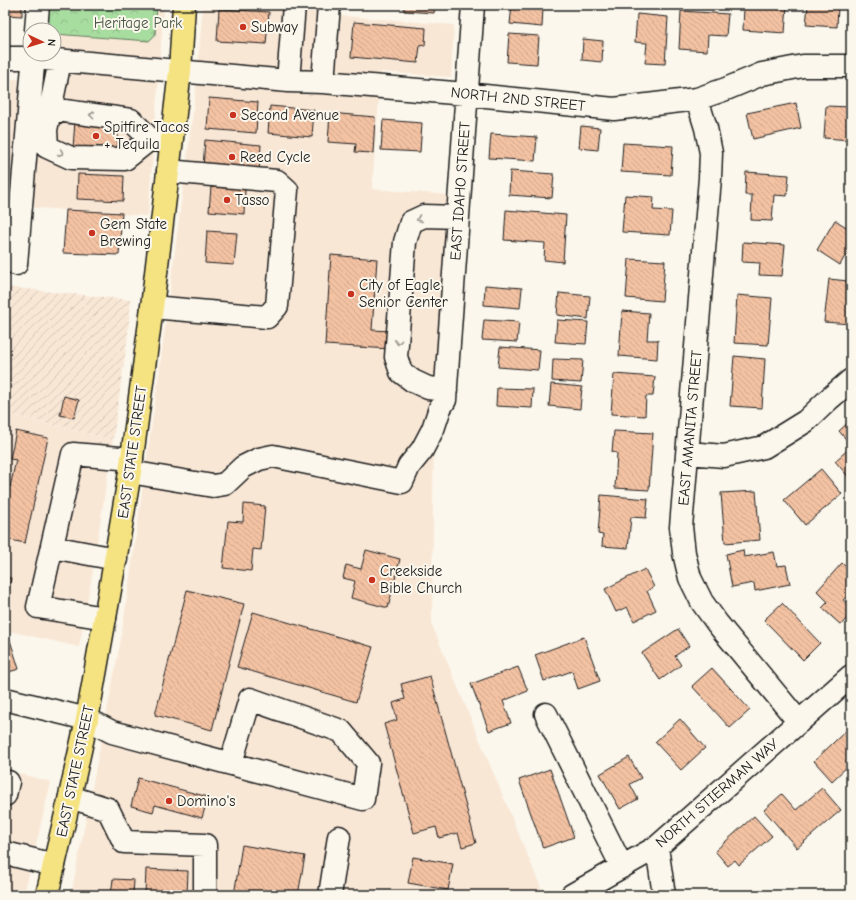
<svg xmlns="http://www.w3.org/2000/svg" width="856" height="900" font-family="'Comic Neue',sans-serif">
<defs>
<pattern id="industrial-furrows" width="10" height="10" patternUnits="userSpaceOnUse"><rect width="10" height="10" fill="#f9e7d6"/><path d="M-1 1l2-2M0 10L10 0M9 11l2-2" fill="none" stroke="#d5c6b7"/></pattern>
<pattern id="park-crowns" width="20" height="18" patternUnits="userSpaceOnUse"><rect width="20" height="18" fill="#a8dda0"/><path d="M2 6a3 3 0 1 1 6 0M12 15a3 3 0 1 1 6 0" fill="none" stroke="#90bd89"/></pattern>
<pattern id="building-back-hatch" width="6" height="6" patternUnits="userSpaceOnUse"><rect width="6" height="6" fill="#f3c2a3"/><path d="M-1 5l2 2M0 0l6 6M5-1l2 2" fill="none" stroke="#d0a68c"/></pattern>
</defs>
<rect width="100%" height="100%" fill="#fbf7ec"/>
<filter id="ink" filterUnits="userSpaceOnUse"><feTurbulence type="fractalNoise" baseFrequency=".025" numOctaves="2"/><feDisplacementMap in="SourceGraphic" scale="8" xChannelSelector="R" yChannelSelector="G"/><feConvolveMatrix kernelMatrix="1 2 1 2 8 2 1 2 1" color-interpolation-filters="sRGB"/></filter>
<g filter="url(#ink)">
<path fill="#f9e7d6" d="M43,5H164L148,216L12,206L7,267H5V78L23,80L40,54H54V30Z
M203,5H321L320,14L454,25L451,77L381,72L372,189L450,195L434,407L432,625L544,895H71L121,639L160,367L196,88Z
M5,413L113,440L93,570L79,647L5,630Z
M5,770L51,782L24,895H5Z"/>
<path fill="url(#industrial-furrows)" d="M5,287L131,300L127,342L113,440L5,413Z"/>
<path fill="url(#park-crowns)" stroke="#627c5e" d="M46,5H157L155,35L149,41L54,34V30H44Z"/>
<path fill="url(#building-back-hatch)" stroke="#1c1c1c" d="M5,5H22V16L5,15Z
M404,5H435L434,13L404,11Z
M512,5H540V8H543L542,27L510,24Z
M760,5H787L785,33L743,30L744,6L760,7Z
M808,5H838L837,27L806,25Z
M219,9L269,12L266,44L217,41Z
M681,11L728,14L726,36L708,35L707,51L679,49Z
M637,14L668,17L665,64L645,63L647,43L635,42Z
M354,22L426,28L425,46L420,45L418,63L351,57Z
M509,34L539,36L537,64L507,62Z
M583,39L603,41L602,62L582,60Z
M209,98L258,102L256,133L207,129Z
M796,103L801,128L753,139L747,113Z
M270,106L314,110L312,137L268,133Z
M826,106L851,107V140L824,138Z
M330,113L375,117L373,153L355,152L356,144L328,142Z
M383,120L422,123L420,152L381,150Z
M75,121L119,124L117,151L73,148Z
M581,126L600,128L598,150L579,148Z
M491,134L537,137L535,161L489,158Z
M205,140L261,145L259,173L203,168Z
M623,143L673,146L671,175L621,172Z
M510,171L554,174L552,198L509,195Z
M746,172L789,175L787,196L774,195L772,221L751,220L752,195H745Z
M78,174L124,176L123,201L77,199Z
M211,187L245,189L244,214L209,211Z
M625,195L654,197L653,210L672,211L670,235L622,232Z
M66,210L122,213L119,255L63,253Z
M506,210L566,215L563,262L544,260L545,243L504,240Z
M835,220L851,230V260L845,256L840,265L817,250Z
M207,231L237,233L234,265L205,263Z
M743,242L785,245L782,276L759,275L760,263L742,262Z
M331,255L377,259L372,330L391,331L390,349L325,345Z
M629,259L665,261L662,301L626,298Z
M829,279L848,281L847,299L851,300V324L824,322Z
M485,285L522,288L520,308L484,305Z
M559,293L590,296L588,319L557,315Z
M737,295L772,298L768,345L734,343Z
M622,311L649,313L647,340H658L657,359L619,356Z
M484,320L519,322L517,342L482,340Z
M557,320L588,322L586,344L555,342Z
M500,347L540,350L538,370L498,367Z
M734,356L765,359L762,408L730,406Z
M553,359L583,360L581,383L552,381Z
M614,374L655,377L653,396H646L645,416L611,414Z
M551,384L582,387L580,409L549,406Z
M497,388L533,389L532,408L496,406Z
M64,396L79,400L74,418L60,415Z
M851,420V445L839,431Z
M16,431L48,438L25,543L5,539V485L10,487L16,460L10,459Z
M614,431L653,433L649,490L615,488L617,453L612,452Z
M851,447V480L835,461Z
M821,469L842,494L805,525L784,500Z
M756,491L760,540L725,543L721,493Z
M601,495L648,499L646,518L631,517L628,548L602,546L603,535L598,534Z
M244,504L265,506L261,550L253,549L251,571L223,568L228,521L243,522Z
M366,550L400,559L388,608L351,598L355,581L343,578L346,565L361,569Z
M743,550L744,557L774,552L777,566L786,565L790,584L755,591L754,583L732,587L726,554Z
M842,563L851,572V592L843,600L851,607V613L841,625L822,608L828,602L817,591Z
M645,569L654,587L647,591L656,610L634,621L627,607L616,612L605,589Z
M5,577L11,578L5,607Z
M187,590L244,604L212,730L155,715Z
M782,603L820,643L803,660L764,620Z
M253,612L373,647L356,702L237,667Z
M678,629L689,646L675,656L681,665L660,680L642,653Z
M9,637L19,669L5,673V638Z
M584,637L600,681L578,689L572,671L544,681L535,655Z
M518,667L528,691L503,701L511,723L489,731L471,684Z
M712,668L750,710L730,728L692,686Z
M430,676L476,843L462,847L458,833L439,838L436,827L414,833L384,724L397,720L393,703L405,699L401,684Z
M680,719L705,748L681,770L655,742Z
M851,726V763L832,781L814,761Z
M629,757L641,778L630,784L638,799L620,809L600,774Z
M550,769L574,837L543,848L519,780Z
M138,778L208,797L202,818L155,805L153,812L131,806Z
M822,788L841,810L797,848L764,810L782,794L796,810Z
M754,816L772,836L739,865L735,860L728,866L715,851Z
M242,845L305,856L298,895L271,890L270,895H234Z
M413,857L453,864L448,890L408,883Z
M146,869L188,871L187,895H145Z
M113,879L134,880L133,895H111Z"/>
<g fill="none" stroke-linecap="round" stroke-linejoin="round">
<defs>
<path id="minor" d="M36,30L38,5
M5,58H34L288,81L323,82L466,94L614,109L697,99L726,89L762,74L803,66H851
M60,61L46,130L47,147L71,158L125,159L150,139
M288,81L294,5
M323,82L329,5
M697,99L706,128L711,153L710,178L681,527L684,553L690,578L702,602L717,623L799,722
M37,110L50,109L131,120L150,139L165,141
M16,264L34,54
M152,307L267,317L277,306L287,190L277,181L168,171
M446,390L428,388L413,381L401,372L396,357L405,242L411,222L424,216L458,217
M688,453L724,456L764,447L806,421L828,400L851,380
M130,472L213,486L225,484L243,467L259,459L273,456L402,482L409,466L422,450L433,429L440,408L445,400L473,5
M52,547L116,559
M105,618L38,607L73,454L132,459
M5,699L87,719L112,732L363,799L368,763L341,731L250,699L231,763
M546,714L622,867
M5,795L8,782
M70,797L108,809L124,842L205,845V895
M657,847L664,895
M5,853L54,865
M330,895L339,837
M572,895L657,847L851,676"/>
<path id="major" d="M47,895L66,814L87,719L114,567L130,472L152,307L180,71L184,5"/>
</defs>
<use href="#minor" stroke="#1c1c1c" stroke-width="25"/>
<use href="#major" stroke="#1c1c1c" stroke-width="25"/>
<use href="#minor" stroke="#fbf7ec" stroke-width="22"/>
<use href="#major" stroke="#f5e382" stroke-width="22"/>
</g>
<defs><path id="oneway-chevron" d="M-2-3.5L2.5 0L-2 3.5" fill="none" stroke-width="1.6" stroke-linecap="round" stroke-linejoin="round"/></defs>
<g stroke="#97948e">
<use href="#oneway-chevron" transform="translate(92 115) rotate(-173)"/>
<use href="#oneway-chevron" transform="translate(61 153) rotate(24)"/>
<use href="#oneway-chevron" transform="translate(419 219) rotate(158)"/>
<use href="#oneway-chevron" transform="translate(398 342) rotate(94)"/>
</g>
</g>
<g fill="#c8321e" stroke="#fbf7ec" stroke-width="1.5">
<circle cx="243" cy="27" r="4"/>
<circle cx="233" cy="115" r="4"/>
<circle cx="96" cy="136" r="4"/>
<circle cx="232" cy="157" r="4"/>
<circle cx="227" cy="200" r="4"/>
<circle cx="92" cy="233" r="4"/>
<circle cx="351" cy="294" r="4"/>
<circle cx="372" cy="580" r="4"/>
<circle cx="169" cy="801" r="4"/>
</g>
<g text-anchor="middle" stroke-width="4" stroke-linejoin="round" paint-order="stroke">
<g font-size="15" fill="#465644" stroke="#fbf7ec">
<text x="138" y="28">Heritage Park</text>
</g>
<g font-size="15" fill="#1c1c1c" stroke="#fbf7ec" text-anchor="start">
<text x="251" y="32">Subway</text>
<text x="241" y="120">Second Avenue</text>
<text x="104" y="132">Spitfire Tacos<tspan x="104" dy="17">+ Tequila</tspan></text>
<text x="240" y="162">Reed Cycle</text>
<text x="235" y="205">Tasso</text>
<text x="100" y="229">Gem State<tspan x="100" dy="17">Brewing</tspan></text>
<text x="359" y="290">City of Eagle<tspan x="359" dy="17">Senior Center</tspan></text>
<text x="380" y="576">Creekside<tspan x="380" dy="17">Bible Church</tspan></text>
<text x="177" y="806">Domino's</text>
</g>
<g font-size="15" fill="#1c1c1c" stroke="#fbf7ec">
<text transform="translate(518 99) rotate(6)" y="5">NORTH 2ND STREET</text>
<text transform="translate(460 191) rotate(-86)" y="5">EAST IDAHO STREET</text>
<text transform="translate(690 428) rotate(-85)" y="5">EAST AMANITA STREET</text>
<text transform="translate(132 452) rotate(-82)" y="5">EAST STATE STREET</text>
<text transform="translate(75 771) rotate(-78)" y="5">EAST STATE STREET</text>
<text transform="translate(717 793) rotate(-41)" y="5">NORTH STIERMAN WAY</text>
</g>
</g>
<rect width="856" height="900" fill="none" stroke="#fbf7ec" stroke-width="20"/>
<rect x="10" y="10" width="836" height="880" fill="none" stroke="#1c1c1c" stroke-width="1.5" filter="url(#ink)"/>
<g transform="translate(42 42) rotate(94)"><circle r="19" fill="#fbf7ec" stroke="#a29f99"/>
<path d="M0-3L7 15L0 10L-7 15Z" fill="#c8321e"/>
<text y="-6" font-size="11" font-weight="bold" text-anchor="middle" fill="#1c1c1c">N</text>
</g>
</svg>
